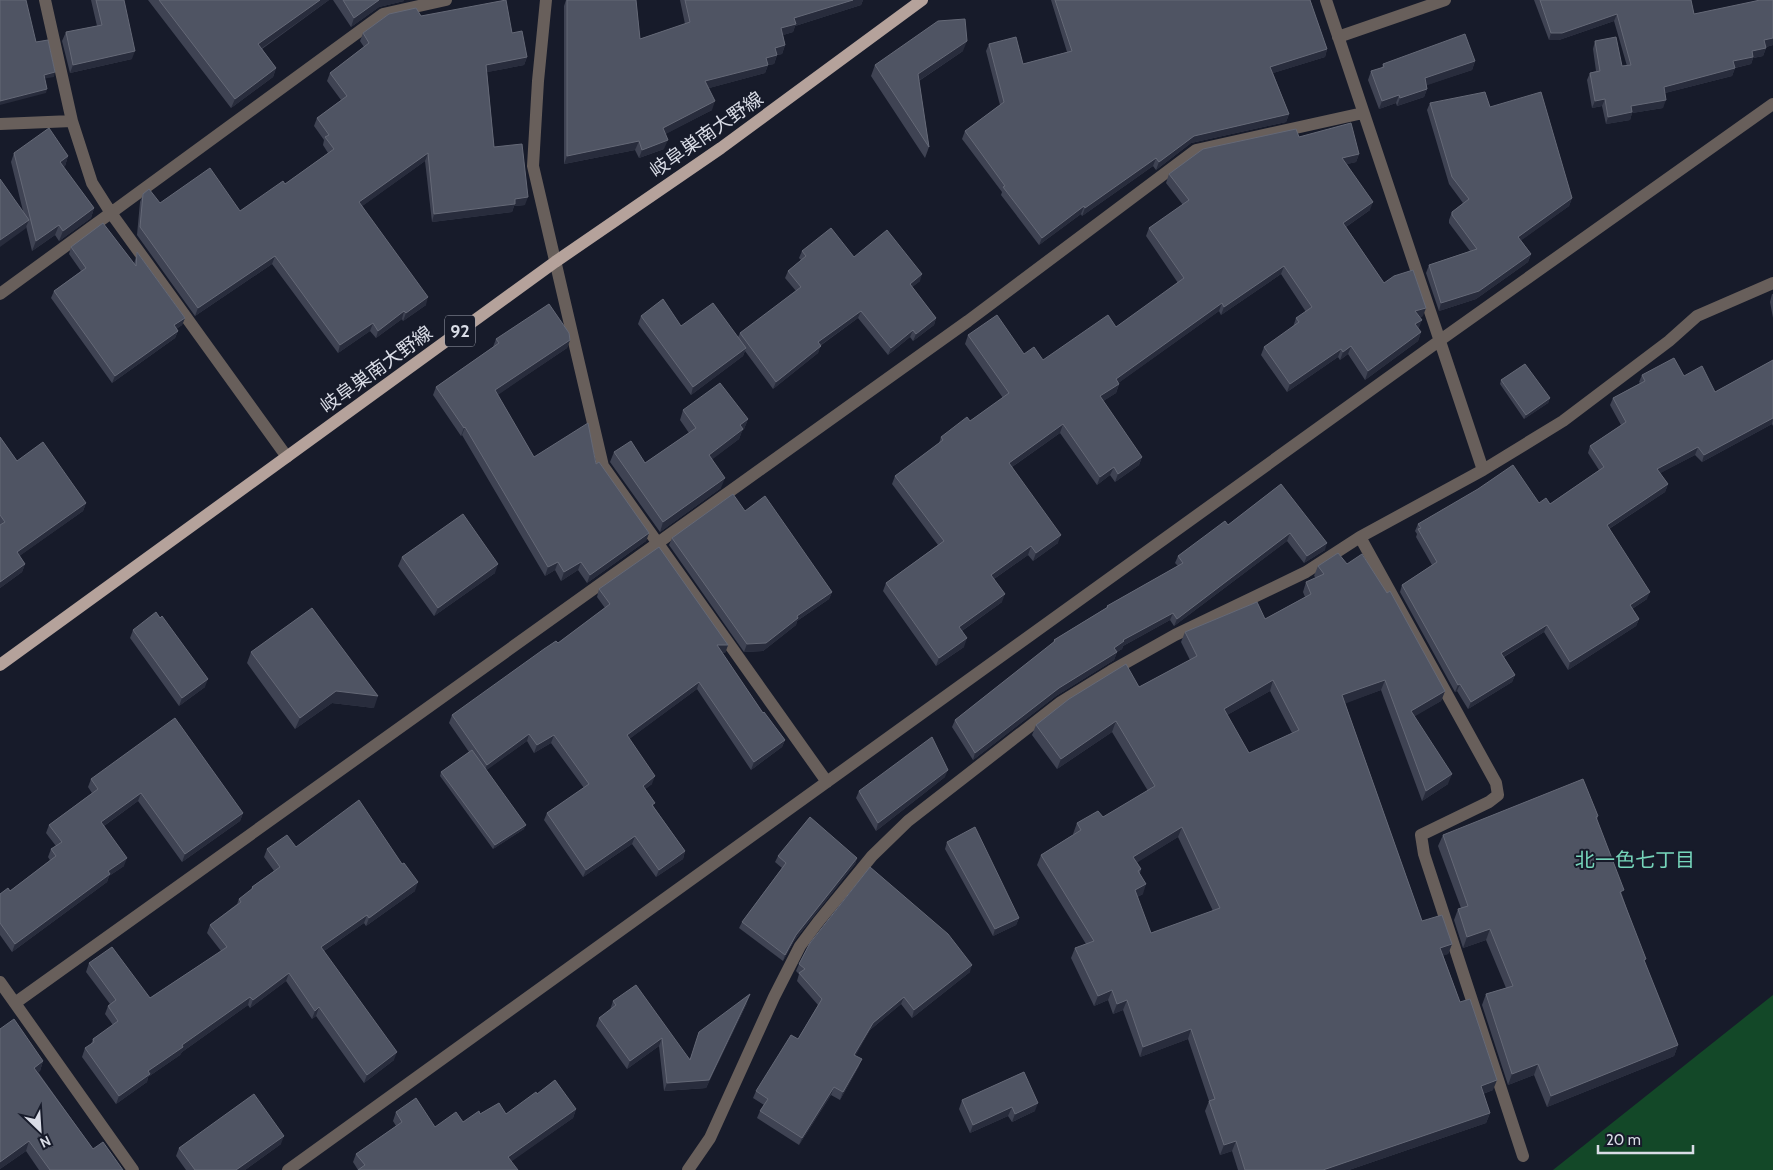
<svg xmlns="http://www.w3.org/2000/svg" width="1773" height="1170" font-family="Cabin,'Noto Sans JP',sans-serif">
<rect width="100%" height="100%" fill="#171b2a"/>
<path fill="#134828" d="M1773,995V1170H1553Z"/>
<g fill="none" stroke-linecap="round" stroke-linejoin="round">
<path stroke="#685f5b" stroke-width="12" d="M45,0L72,121L92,183L111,213L287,457
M546,0L538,81L533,166L603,466L827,782
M1326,0L1483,470
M1338,37L1445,0
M0,124L72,121
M0,294L383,14L446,0
M1360,537L1496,783L1498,795L1489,802L1421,835L1424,854L1523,1156
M0,982L133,1170
M15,1003L968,321L1196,150L1363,113
M288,1170L1439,341L1773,104
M688,1170L710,1138L774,997L800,946L818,922L872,856L908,821L1061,702L1111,671L1175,635L1306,572L1360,537L1483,470L1563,421L1669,341L1697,316L1773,283"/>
<path stroke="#b5a29b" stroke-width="12" d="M0,665L555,262L721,148L922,0"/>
</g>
<path fill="#3f4353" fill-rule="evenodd" d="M91,0H124L132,59L70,73L62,41L66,32L97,26Z
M148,0H329L262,49L276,68L273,77L231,108Z
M333,0H404V1L379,7L351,27Z
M566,0H636L640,39L685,24L680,0H863L861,5L795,26L793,32L783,35L785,45L782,54L777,55L774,64L768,65L765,73L709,88L712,110L665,134L664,149L639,158L635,150L564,164V6Z
M1051,0H1310L1327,49L1325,57L1273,73L1289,114L1286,122L1191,143L1156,170L1153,166L1082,216L1081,214L1039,245L1001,195L1002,192L962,139L965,131L1000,105L986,51L989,44L1023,64L1067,52Z
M1534,0H1691L1694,14L1773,0V45L1766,47V48L1763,56L1753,58L1751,64L1735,68L1732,76L1665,93L1663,108L1632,113L1630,120L1606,124L1602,106L1592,108L1587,80L1590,73L1596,71L1593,49L1595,41L1622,66H1627L1614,21L1559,40H1549Z
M421,16L512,33L527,57L524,65L487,72L494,147L525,205L514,206L512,212L432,222L425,161L362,206L426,305L403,321L402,319L376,338L370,331L338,353L272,264L195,316L137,235L140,202L143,194L160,203L240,211L285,184L328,153L323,145L324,140L314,126L317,118L341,100L327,81L330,73L364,47L360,41L363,33Z
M963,51L919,81L929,147L925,158L871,76L875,65Z
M1475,61L1472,70L1426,85L1427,89L1424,97L1397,106L1396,103L1379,109L1368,80L1371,71L1382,68L1383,64Z
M1430,103L1490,107L1572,198L1569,206L1521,240L1531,254L1528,262L1476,299L1439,311L1426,273L1429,265L1470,251L1449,223V220L1452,212L1463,203L1449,184L1427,110Z
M1299,137L1359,154L1356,162L1347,164L1370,210L1346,227L1384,283L1423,316L1420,317L1418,328L1421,332L1418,341L1365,380L1348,354L1340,360L1338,357L1287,392L1261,355L1264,347L1293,327L1296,318L1306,312L1281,274L1221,315L1219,311L1118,383L1119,384L1116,393L1103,401L1142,457L1139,465L1115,482L1110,475L1097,485L1060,433L1012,467L1058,543L1033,561L1028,555L994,579L1002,602L962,631L964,647L936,666L883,591L886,583L938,545L892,484L895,476L939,443L941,437L970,421L1003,398L965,344L968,335L1043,360L1116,327L1178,283L1146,236L1149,228L1183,205L1166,183L1169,174Z
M14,153L68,156L65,166L63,167L94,208L91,218L59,241L55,235L32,251L26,226L25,229L23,211L11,162Z
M71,247L134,264L137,252L185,318L182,325L176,329L178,331L175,338L112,383L51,298L54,291L81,271L69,254Z
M802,251L854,257L920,281L912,287L936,318L934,325L913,341L910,337L888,355L858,318L820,346L818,353L773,389L745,351L743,356L691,395L638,324L641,316L681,326L738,337L740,333L796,291L785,278L788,271L801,260L799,258Z
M1772,294H1773V318L1770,302Z
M496,339L570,340L567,348L497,395L534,457L596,464L649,533L646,541L587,583L578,570L561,581L555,570L545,576L462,435L461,436L433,395L436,387L493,347Z
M1773,360V426L1772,424L1702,462L1695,455L1660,473L1668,484L1665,492L1609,529L1647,599L1632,609L1639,619L1636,626L1568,670L1544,632L1504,657L1515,675L1512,682L1468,709L1457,691L1455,692L1400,592L1402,585L1432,565L1416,537L1417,534L1415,531L1418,524L1539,503L1550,504L1599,470L1588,453L1590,446L1621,425L1610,405L1613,398L1640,383L1639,382L1642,375L1684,376L1715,392Z
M1501,380L1550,398L1548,403L1524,419L1500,384Z
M683,410L748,419L744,429L742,431L739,439L712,459L721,488L660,532L610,462L614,452L645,463L689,433L680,420Z
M0,437L17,461L86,503L83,511L19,556L25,564L22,572L0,588Z
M1281,484L1325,550L1304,563L1287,541L1174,626L1170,620L1123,646L1122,649L1117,652L1114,660L1056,696L973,760L952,727L955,720L1053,643L1054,640L1106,608L1107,606L1178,566L1175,563L1178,556L1228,525Z
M745,511L832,592L829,599L797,621L796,625L763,651L744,652L669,545L672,538Z
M402,557L495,573L434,616L398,566Z
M1318,566L1445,691L1441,701L1414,716L1448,784L1422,801L1381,690L1345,703L1422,921L1452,944L1448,954L1443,955L1460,1002L1493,1090L1483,1094L1490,1113L1486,1123L1349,1170H1238L1232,1151L1220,1155L1205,1111L1209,1101L1188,1039L1140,1057L1123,1010L1113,1014L1108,1000L1094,1006L1071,958L1075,948L1086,944L1037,865L1041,855L1074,834H1073L1077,823L1103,817L1148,791L1112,732L1057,769L1032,735L1036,725L1139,687L1190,660L1181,642L1185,632L1265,619L1305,597L1303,592L1306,582L1316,578L1314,576ZM1270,691L1292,733L1249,753L1227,715ZM1178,837L1213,911L1151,933L1137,897L1143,894L1140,873L1141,869L1137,862Z
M599,589L728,645L725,653H722L763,713L785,740L782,747L751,770L697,689L629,739L652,784L645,789L654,807L685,851L683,859L656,877L632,844L583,877L544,820L547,813L584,788L551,743L534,753L527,741L486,770L524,829L493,849L440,776L441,772L469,752L449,723L452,715L558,643L605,608L597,597Z
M133,630L205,687L179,706L130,638Z
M251,652L374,708L332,703L295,729L247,663Z
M945,777L876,831L856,798L859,791Z
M91,779L243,813L240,821L182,862L138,801L104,826L124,866L109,876L107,882L12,952L0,935V894L10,891L50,860L48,857L51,849L56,846L46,833L49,825L92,793L88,787Z
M1598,816L1597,820L1645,963L1678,1045L1674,1056L1547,1107L1534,1075L1508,1085L1482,1005L1486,994L1506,988L1486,940L1463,948L1454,920L1458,909L1461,908L1438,846L1443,835Z
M947,842L1019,918L1016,925L993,936L945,849Z
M296,847L415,891L366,926L364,923L324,951L394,1060L364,1083L316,1016L312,1019L286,981L250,1008L248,1005L182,1052L180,1055L148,1077L147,1082L116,1104L82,1057L85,1048L91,1044L93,1039L113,1025L105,1014L108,1006L110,1004L86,972L89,963L150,998L221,951L207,933L210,925L237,904L239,899L251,890L252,887L274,871L264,857L267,849Z
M778,856L857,858L855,864L794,941L783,961L739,928L742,922L782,868L775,862Z
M799,964L970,972L912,1018L901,1004L870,1030L855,1055L859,1066L840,1100L831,1095L799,1145L757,1118L760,1111L764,1105L753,1098L756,1091L798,1039L818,1005L797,981L799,974L796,971Z
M613,1001L690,1059L747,1003L706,1088L664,1091L659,1046L627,1069L596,1026L599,1018L610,1010Z
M0,1029L43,1061L40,1071L38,1072L93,1149L123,1170H39L26,1151L0,1169Z
M1024,1072L1035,1111L1012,1122L1008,1116L970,1133L959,1109L962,1100Z
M537,1094L576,1109L573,1118L511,1161L358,1170L353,1162L356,1154L396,1126L393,1121L396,1112L435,1127L463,1122L480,1114H506Z
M281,1144L245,1170H186L176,1156L179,1148Z"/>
<path fill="#282c3c" d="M320,0H329L255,53L258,44Z
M379,0H404V1L379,7L351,27L354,18Z
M853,0H863L861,5L795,26L793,32L777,37L781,28L794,18Z
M1617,14L1614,21L1559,40H1549L1551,33Z
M1773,38V45L1762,48L1764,40Z
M967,41L963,51L914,84L918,74Z
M785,45L782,54L777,55L774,64L768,65L765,73L702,90L705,81L766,58L775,48Z
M1766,48L1763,56L1753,58L1751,64L1730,69L1733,61L1752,51Z
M1327,49L1325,57L1267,75L1270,67Z
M135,51L132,59L70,73L73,65Z
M527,57L524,65L483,73L486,65Z
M1475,61L1472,70L1422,87L1425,78Z
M276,68L273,77L231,108L235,99Z
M1735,68L1732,76L1661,94L1664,87Z
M55,72L54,77L42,79L44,75Z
M47,89L46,93L0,105V101Z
M1427,89L1424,97L1397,106L1400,98Z
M1399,95L1396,103L1379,109L1382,101Z
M1605,99L1602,106L1592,108L1595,101Z
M1666,100L1663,108L1632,113L1630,120L1606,124L1608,117L1631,106Z
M715,101L712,110L660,137L663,128Z
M1289,114L1286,122L1191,143L1156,170L1159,162L1194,136Z
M668,140L664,149L639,158L642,150Z
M639,141L635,150L564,164L567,156Z
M428,153L425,161L357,210L359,202Z
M1359,154L1356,162L1339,166L1342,158Z
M68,156L65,166L56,172L60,162Z
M1156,158L1153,166L1082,216L1085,208Z
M528,197L525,205L514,206L512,212L432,222L434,214L515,199Z
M1572,198L1569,206L1515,245L1518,237Z
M1373,202L1370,210L1340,231L1343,223Z
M1084,206L1081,214L1039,245L1042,238Z
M94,208L91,218L59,241L63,231Z
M29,220L25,229L0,247V240Z
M59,225L55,235L32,251L36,241Z
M1531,254L1528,262L1476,299L1439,311L1441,303Z
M275,256L272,264L195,316L198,308Z
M1284,266L1281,274L1221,315L1224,307Z
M922,274L920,281L907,291L910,284Z
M428,297L426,305L403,321L406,313Z
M1222,303L1219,311L1113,387L1116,379Z
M1426,308L1423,316L1412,320L1415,311Z
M404,311L402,319L376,338L378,331Z
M861,311L858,318L815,349L818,342Z
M185,318L182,325L171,333L174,325Z
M936,318L934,325L913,341L916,334Z
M1422,320L1419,328L1412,333L1415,324Z
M373,323L370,331L338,353L340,345Z
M913,330L910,337L888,355L891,348Z
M178,331L175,338L112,383L115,376Z
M1421,332L1418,341L1365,380L1368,371Z
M570,340L567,348L492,399L495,390Z
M821,346L818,353L773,389L776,382Z
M1351,346L1348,354L1340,360L1343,352Z
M746,348L743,356L691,395L693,387Z
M1341,349L1338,357L1287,392L1290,384Z
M1119,384L1116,393L1097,405L1100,396Z
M1550,398L1548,403L1524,419L1526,415Z
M1773,418L1772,424L1702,462L1704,455Z
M748,419L744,429L742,431L739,439L705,465L709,455L740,425Z
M1063,424L1060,433L1006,471L1009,463Z
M465,427L462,435L461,436L464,428Z
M1698,447L1695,455L1655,476L1657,469Z
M1142,457L1139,465L1115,482L1118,474Z
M1114,467L1110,475L1097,485L1100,477Z
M725,478L721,488L660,532L663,522Z
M1668,484L1665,492L1604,532L1607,525Z
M86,503L83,511L14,560L17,552Z
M649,533L646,541L587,583L590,575Z
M1290,533L1287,541L1174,626L1177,619Z
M1061,535L1058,543L1033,561L1036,553Z
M1327,543L1325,550L1304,563L1307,556Z
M1031,546L1028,555L988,583L991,575Z
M558,562L555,570L545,576L548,567Z
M581,562L578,570L561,581L564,572Z
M25,564L22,572L0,588V582Z
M498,564L495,573L434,616L438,608Z
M832,592L829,599L797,621L796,625L763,651L744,652L747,644L797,616Z
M1650,592L1647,599L1627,612L1630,605Z
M1005,594L1002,602L956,635L959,627Z
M1173,613L1170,620L1123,646L1122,649L1112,655L1114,648L1123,640Z
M1639,619L1636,626L1568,670L1570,662Z
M1547,625L1544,632L1498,660L1501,653Z
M967,638L964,647L936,666L939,658Z
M717,645H728L725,653H714Z
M1117,652L1114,660L1056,696L973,760L975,753L1059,688Z
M1515,675L1512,682L1468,709L1471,702Z
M208,679L205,687L179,706L182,698Z
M1273,680L1270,691L1220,719L1224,709Z
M1385,680L1381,690L1339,706L1342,695Z
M699,682L697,689L624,743L627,735Z
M1460,684L1457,691L1455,692L1458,685Z
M336,691L378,696L374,708L332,703L295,729L300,718Z
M1445,691L1441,701L1407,721L1411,711Z
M1116,721L1112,732L1057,769L1061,759Z
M529,734L527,741L484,772L487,765Z
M554,735L551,743L534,753L537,745Z
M785,740L782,747L751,770L754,762Z
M948,770L945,777L876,831L878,823Z
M1452,774L1448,784L1422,801L1426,791Z
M655,776L652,784L640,793L643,786Z
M141,793L138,801L98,830L101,822Z
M243,813L240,821L182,862L185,854Z
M526,825L524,829L493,849L495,845Z
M1182,827L1178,837L1130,867L1133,857Z
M635,836L632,844L583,877L586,870Z
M685,851L683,859L656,877L659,870Z
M127,858L124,866L109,876L107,882L12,952L15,944L108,871Z
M857,858L855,864L794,941L783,961L785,955L796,935Z
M418,882L415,891L366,926L369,918Z
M1146,884L1143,894L1131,900L1135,890Z
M367,915L364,923L318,955L321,947Z
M1019,918L1016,925L993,936L995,929Z
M1490,929L1486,940L1463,948L1467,937Z
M1452,944L1448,954L1437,958L1440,948Z
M972,965L970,972L912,1018L914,1010Z
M289,973L286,981L250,1008L253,1000Z
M1112,990L1108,1000L1094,1006L1098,996Z
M750,994L747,1003L706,1088L664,1091L667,1083L709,1080Z
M250,997L248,1005L182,1052L180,1055L148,1077L147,1082L116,1104L119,1096L148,1071L182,1045Z
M904,997L901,1004L870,1030L852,1062L854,1055L873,1023Z
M1127,1000L1123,1010L1113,1014L1117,1004Z
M319,1007L316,1016L312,1019L315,1011Z
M1191,1029L1188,1039L1140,1057L1143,1047Z
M662,1038L659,1046L627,1069L630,1061Z
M1678,1045L1674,1056L1547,1107L1551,1096Z
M397,1052L394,1060L364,1083L367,1075Z
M862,1059L859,1066L840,1100L843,1092Z
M43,1061L40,1071L31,1077L34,1068Z
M1538,1064L1534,1075L1508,1085L1512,1074Z
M1497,1080L1493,1090L1477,1096L1481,1086Z
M834,1087L831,1095L799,1145L802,1138Z
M1038,1103L1035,1111L1012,1122L1015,1114Z
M1012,1107L1008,1116L970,1133L973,1125Z
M576,1109L573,1118L505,1166L508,1157Z
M1490,1113L1486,1123L1349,1170H1323Z
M284,1136L281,1144L245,1170H236Z
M29,1141L26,1151L0,1169V1162Z
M1236,1141L1232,1151L1220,1155L1224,1145Z"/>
<path fill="#4f5463" stroke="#656977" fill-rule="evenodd" d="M0,0H26L36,42L48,40L55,72L44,75L47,89L0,101Z
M96,0H124L135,51L73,65L66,32L102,25Z
M159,0H320L258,44L276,68L235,99Z
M343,0H379L354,18Z
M506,0L512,33L522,31L527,57L486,65L494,147L522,144L528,197L515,199V204L434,214L428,153L359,202L428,297L406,313L404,311L378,331L373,323L340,345L275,256L198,308L140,227L143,194L149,189L160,203L210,168L240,211L283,181L285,184L334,149L325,137L329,135L317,118L347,96L330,73L369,43L363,33L389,14L416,8L421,16Z
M567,0H636L640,39L690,22L685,0H853L794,18L796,24L781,28L785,45L775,48L777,55L766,58L768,65L705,81L715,101L663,128L668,140L642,150L639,141L567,156Z
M1055,0H1310L1327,49L1270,67L1289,114L1194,136L1159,162L1156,158L1085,208L1084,206L1042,238L1003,187L1005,186L965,131L1004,102L989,44L1016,37L1023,64L1072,51Z
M1540,0H1691L1694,14L1751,2L1760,0H1773V38L1764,40L1766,48L1752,51L1753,57L1733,61L1735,68L1664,87L1666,100L1631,106L1632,112L1608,117L1605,99L1595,101L1590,73L1600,71L1595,41L1616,37L1622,66L1631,65L1617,14L1562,33H1551Z
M965,19L967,41L918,74L929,147L875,65L938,21Z
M1465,34L1475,61L1425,78L1427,89L1400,98L1399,95L1382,101L1371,71L1384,67L1383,64Z
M1485,92L1490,107L1541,92L1572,198L1518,237L1531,254L1479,291L1441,303L1429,265L1477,249L1452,215V212L1469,199L1452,177L1430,103Z
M1351,123L1359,154L1342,158L1373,202L1343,223L1384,283L1394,276L1413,270L1426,308L1415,311L1422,320L1415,324L1421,332L1368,371L1351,346L1343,352L1341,349L1290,384L1264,347L1299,322L1296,318L1312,307L1284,266L1224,307L1222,303L1116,379L1119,384L1100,396L1142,457L1118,474L1114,467L1100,477L1063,424L1009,463L1061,535L1036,553L1031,546L991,575L1005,594L959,627L967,638L939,658L886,583L944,541L895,476L943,440L941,437L967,417L970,421L1009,393L968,335L997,315L1024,354L1034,347L1043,360L1108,315L1116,327L1184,278L1149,228L1189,200L1169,174L1203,149L1296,129L1299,137Z
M49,128L68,156L60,162L94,208L63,231L59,225L36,241L14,153Z
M0,179L29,220L0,240Z
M103,223L136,266L137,252L185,318L174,325L178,331L115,376L54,291L86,268L71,247Z
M831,228L854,257L887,230L922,274L910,284L936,318L916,334L913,330L891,348L861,311L818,342L821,346L776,382L740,333L801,287L788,271L806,256L802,251Z
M663,299L681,326L713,303L746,348L693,387L641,316Z
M549,304L569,333L570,340L495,390L534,457L588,423L596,464L599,462L649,533L590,575L581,562L564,572L558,562L548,567L465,427L464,428L436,387L499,343L496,339Z
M1674,358L1684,376L1702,366L1715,392L1773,360V418L1704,455L1698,447L1657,469L1668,484L1607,525L1650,592L1630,605L1639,619L1570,662L1547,625L1501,653L1515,675L1471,702L1460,684L1458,685L1402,585L1437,562L1418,529L1421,528L1418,524L1478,489L1513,465L1539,503L1546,498L1550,504L1604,467L1590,446L1626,422L1613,398L1645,381L1642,375Z
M1525,364L1550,398L1526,415L1501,380Z
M720,383L748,419L740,425L743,429L709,455L725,478L663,522L614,452L631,441L645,463L696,428L683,410Z
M0,437L17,461L43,442L86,503L17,552L25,564L0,582V525L5,522L0,515Z
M1281,484L1327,543L1307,556L1290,533L1177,619L1173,613L1123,640L1124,641L1114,648L1117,652L1059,688L975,753L955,720L1055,641L1054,640L1108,607L1107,606L1183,563L1178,556L1225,521L1228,525Z
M733,494L745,511L765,496L832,592L797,616L798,618L766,643L747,644L672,538Z
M463,514L498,564L438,608L402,557Z
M659,547L728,645H717L763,713L764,712L785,740L754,762L699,682L627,735L655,776L643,786L655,803L652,805L685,851L659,870L635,836L586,870L547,813L589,784L554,735L537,745L529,734L487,765L452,715L544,649L556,641L558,643L610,604L599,589Z
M1338,553L1347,564L1362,554L1387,593L1390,591L1445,691L1411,711L1452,774L1426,791L1385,680L1342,695L1422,921L1442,915L1452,944L1440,948L1460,1002L1470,999L1497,1080L1481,1086L1490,1113L1323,1170H1245L1236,1141L1224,1145L1209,1101L1215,1099L1191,1029L1143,1047L1127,1000L1117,1004L1112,990L1098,996L1075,948L1094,941L1041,855L1081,830L1077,823L1098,811L1103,817L1155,786L1116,721L1061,759L1036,725L1069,699L1126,664L1139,687L1197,656L1185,632L1257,602L1265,619L1311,594L1306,582L1324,574L1318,566ZM1273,680L1299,730L1249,753L1224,709ZM1182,827L1220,908L1151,933L1135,890L1146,884L1138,871L1141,869L1133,857Z
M312,608L378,696L336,691L300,718L251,652Z
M156,612L160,618L162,616L208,679L182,698L133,630Z
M175,718L243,813L185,854L141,793L101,822L127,858L108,871L110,874L15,944L0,923V894L8,888L10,891L56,856L51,849L62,842L49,825L98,789L91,779Z
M932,737L948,770L878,823L859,791Z
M472,750L526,825L495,845L441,772Z
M1583,779L1598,816L1596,817L1624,890L1620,892L1646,959L1644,960L1678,1045L1551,1096L1538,1064L1512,1074L1486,994L1513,986L1490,929L1467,937L1458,909L1468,906L1443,835Z
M359,800L402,864L404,863L418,882L369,918L367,915L321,947L397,1052L367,1075L319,1007L315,1011L289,973L253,1000L250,997L182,1045L183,1047L148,1071L150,1074L119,1096L85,1048L94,1042L93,1039L118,1021L108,1006L116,1000L89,963L112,947L150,998L227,947L210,925L241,902L239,899L253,888L252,887L280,867L267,849L287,835L296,847Z
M810,817L857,858L796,935L785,955L742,922L786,863L778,856Z
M975,827L1019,918L995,929L947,842Z
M870,867L948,934L972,965L914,1010L904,997L873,1023L854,1055L862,1059L843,1092L834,1087L802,1138L760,1111L768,1099L756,1091L791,1035L798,1039L822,999L799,973L805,969L799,964L810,943Z
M636,985L690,1060L699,1032L750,994L709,1080L667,1083L662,1038L630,1061L599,1018L616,1005L613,1001Z
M14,1019L43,1061L34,1068L93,1149L103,1142L123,1170H50L29,1141L0,1162V1029Z
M1024,1072L1038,1103L1015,1114L1012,1107L973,1125L962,1100Z
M555,1080L576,1109L508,1157L518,1170H358L365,1165L356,1154L402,1122L396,1112L416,1098L435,1127L456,1112L463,1122L479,1111L480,1114L499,1103L506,1114L536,1092L537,1094Z
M254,1094L284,1136L236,1170H195L179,1148Z"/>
<g text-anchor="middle" stroke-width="4" stroke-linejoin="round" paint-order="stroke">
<rect fill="#171b2a" stroke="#9fa2ae" stroke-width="1" x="445" y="315.5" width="30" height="31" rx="4"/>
<g font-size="18" font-weight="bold" fill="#d9dce6">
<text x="460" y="337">92</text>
</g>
<g font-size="19" fill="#d9dce6" stroke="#171b2a">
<text transform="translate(706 134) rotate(-35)" y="7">岐阜巣南大野線</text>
<text transform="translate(376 369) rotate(-36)" y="7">岐阜巣南大野線</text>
</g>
<g font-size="20" fill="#76d6bb" stroke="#171b2a">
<text x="1635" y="867">北一色七丁目</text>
</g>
</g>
<g transform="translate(40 1130) rotate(155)" stroke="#171b2a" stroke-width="4" paint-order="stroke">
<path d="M0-4L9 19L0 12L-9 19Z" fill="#d9dce6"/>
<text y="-8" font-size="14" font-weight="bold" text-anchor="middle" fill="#d9dce6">N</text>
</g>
<path d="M1598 1145v8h95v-8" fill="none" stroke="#d9dce6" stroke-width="2.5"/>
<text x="1606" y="1145" font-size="15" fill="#d9dce6" stroke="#171b2a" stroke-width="4" paint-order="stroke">20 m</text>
</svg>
